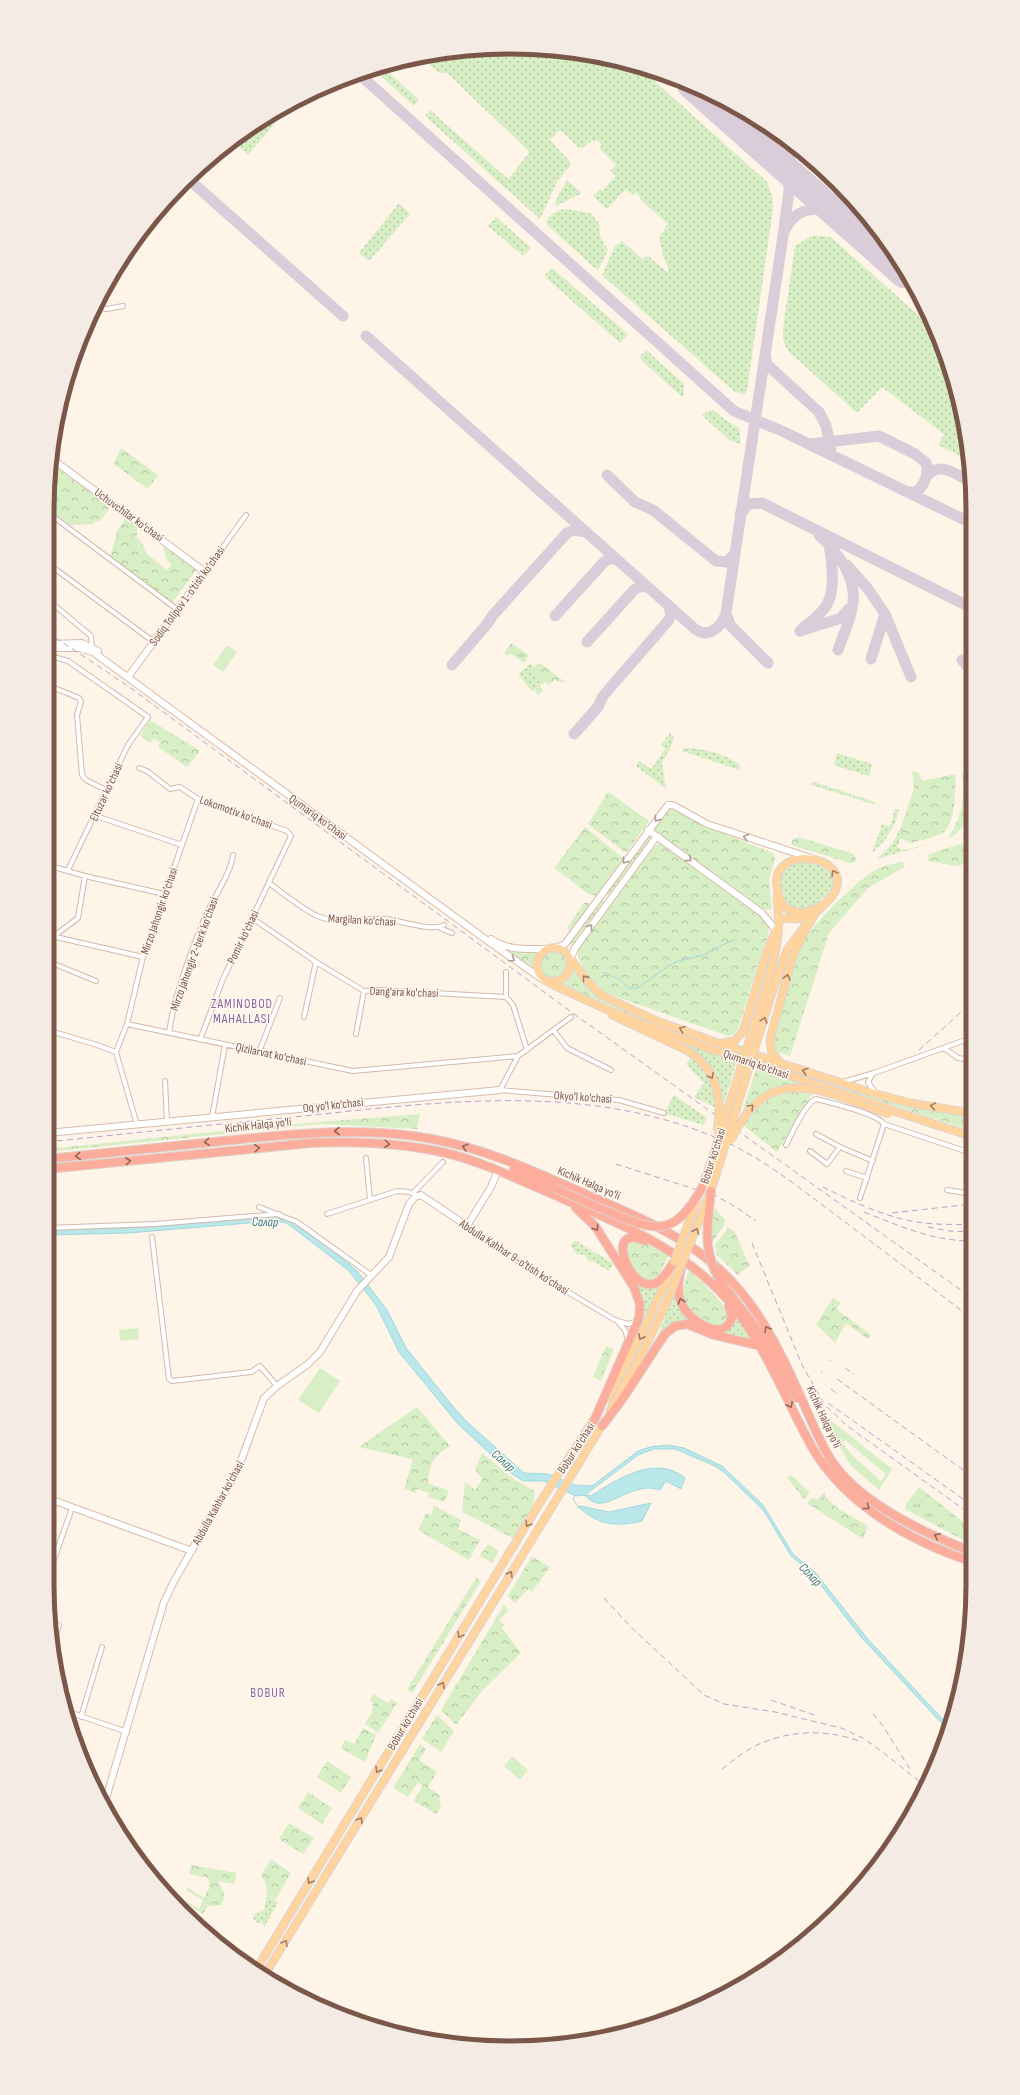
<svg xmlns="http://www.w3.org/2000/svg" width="1020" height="2095" font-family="'Sofia Sans Condensed',sans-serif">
<defs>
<pattern id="grass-dots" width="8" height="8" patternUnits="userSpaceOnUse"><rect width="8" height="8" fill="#d8eec5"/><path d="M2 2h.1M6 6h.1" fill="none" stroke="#b4c4a2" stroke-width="1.8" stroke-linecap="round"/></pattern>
<pattern id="forest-crowns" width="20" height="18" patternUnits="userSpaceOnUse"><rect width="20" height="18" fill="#d8eec5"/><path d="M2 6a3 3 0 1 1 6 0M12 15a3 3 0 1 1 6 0" fill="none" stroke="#b4c4a2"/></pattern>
<pattern id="park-tufts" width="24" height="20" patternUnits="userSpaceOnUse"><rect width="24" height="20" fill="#d8eec5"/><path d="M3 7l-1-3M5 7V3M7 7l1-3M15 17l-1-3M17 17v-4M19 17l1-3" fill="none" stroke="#b4c4a2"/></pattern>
</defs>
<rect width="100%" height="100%" fill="#fef4e8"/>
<path fill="url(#grass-dots)" d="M510,47L601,56L640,68L767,182L773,199V209L747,390L745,394L735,392L602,275L615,246L622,241L642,259L648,256L667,272L669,269L663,256L659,237L668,224L643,202L636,192L633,195L626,189L607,209L593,196L600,189L602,191L616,176L610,171L616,165L599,148L602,145L597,140L594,142L592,140L583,148H579L560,130L550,140L570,162V166L557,182L540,219L425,116L430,110L508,179L530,152L447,73H439L420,56Z
M383,67L419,100L414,106L374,70Z
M286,107L287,109L248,155L234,142L253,125Z
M567,180L582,193L556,206L555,202Z
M399,203L410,214L369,261L359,253Z
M565,209L590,213L599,223L600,237L608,250L600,267L597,270L546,224C547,215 557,210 565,209Z
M496,217L531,248L523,256L488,226Z
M811,236H825L832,238L937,332L969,449V460L940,446L939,444L944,434L882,387L857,413L787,350L783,340V328L795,246Z
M552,268L628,334L620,343L544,276Z
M646,350L683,383L684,387L683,398L639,358Z
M713,410L724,419L739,428L741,444L730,441L702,415L707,411Z
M530,664L536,667L532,669L537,672L545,681L532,691L520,677L519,673Z
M670,733L674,737L671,747L662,762L666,789L636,766L639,761L651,769L665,749L661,745Z
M691,748C708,750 724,754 739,764V770L682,751V749Z
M837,753L872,764L869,776L834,765Z
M814,782L872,801L876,805L809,784Z
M895,809L899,810C894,829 886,840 872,853L882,824L890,827Z
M901,827L904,829L897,847L904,850L930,844L877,859L893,843Z
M650,835L651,838L609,895H606V893Z
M804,861C817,864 835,869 834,886C831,892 824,897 819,902C785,933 760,868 804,861Z
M601,900L604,902L572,945L569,943Z
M674,1039L737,1060L724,1103L714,1107L694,1097L704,1083L686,1064L696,1052Z
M674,1095L707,1118L703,1125L664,1113Z
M576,1241L613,1263L609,1271L591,1260L590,1262L585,1255L576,1254L570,1244Z
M636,1283L649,1288L660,1285L628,1352L642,1298Z
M675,1293L701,1326L685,1320L678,1321L637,1371L659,1332Z
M736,1317L753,1341L722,1335Z
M267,1895L278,1903L264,1927L262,1922L258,1923L253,1919L255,1914L264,1910Z"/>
<path fill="url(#forest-crowns)" d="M121,448L158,475L148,489L114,464Z
M52,464L110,507L100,521H95L94,524L70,525L47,508Z
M126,518L137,527V538L142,543L147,554L167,570L172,564L167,560L163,546L196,570L171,605L110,558L118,529Z
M540,663L565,682L564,683L554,680L549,685L545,682L540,687L543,691L538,695L534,690L545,681L538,677L537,672L531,669Z
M150,720L200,751L187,767L158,747L160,742L154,738L150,743L140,736Z
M912,771L919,773L922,781L956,774C955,788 956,822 944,832C935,838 921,840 911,843L900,838L904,829L901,827L914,788Z
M970,772V818L955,835L947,839C962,820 965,797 962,773Z
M608,792L649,821L626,853L588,824Z
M669,809L677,811L705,826L773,853L775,859L769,879L772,908L768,910L763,909L655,831V826Z
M585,827L623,858L596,896L589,894L554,868Z
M799,837L854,854L857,862L850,863L791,845L793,839Z
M970,841V862L957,866L928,861L929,854Z
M660,843L764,918C771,927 769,934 766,944L764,945L738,1029L734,1034L728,1036L606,993L586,973L578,958V948L654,847Z
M903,861L904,867L868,888L829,933L790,1056L774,1051L773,1039C781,1011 786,980 797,953C807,928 854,883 877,869C884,865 895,864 903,861Z
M584,903H592L570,935L568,926Z
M514,951H539L534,959V969L513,955L512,953Z
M541 965a13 13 0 1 1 26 0a13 13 0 1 1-26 0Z
M574,969C591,995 609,1004 637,1015L904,1106L971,1116V1131L702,1043L636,1017L562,985L570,978Z
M757,1066L806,1082L805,1084C779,1084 758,1093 742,1113Z
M793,1092L812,1094L777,1152L743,1125C755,1106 771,1095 793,1092Z
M420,1114L417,1129L321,1124L47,1152V1149L270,1126Z
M715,1208L725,1220L724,1225L709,1247L705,1243Z
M728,1228L735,1232L747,1261L751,1264L738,1275L715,1253L717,1249L714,1246Z
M633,1239L641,1240L668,1256L657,1278C640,1287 630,1264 626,1250Z
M689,1270L712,1292L729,1312L725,1325H712L697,1316L687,1306L682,1291Z
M833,1298L841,1303L836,1309L871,1335L868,1339L846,1323L835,1343L816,1324Z
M606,1346L614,1349L601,1381L593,1377Z
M417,1407L450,1446C432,1458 430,1462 428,1483L449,1491L444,1502L428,1497L429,1493L417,1489L416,1493L404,1489L413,1459L359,1447Z
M482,1453L515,1480L535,1491L533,1506L513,1538L462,1512L465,1482L475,1490L482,1479L475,1469Z
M791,1475L810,1493L804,1499L787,1478Z
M825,1491V1497L839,1509L868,1526L863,1539L807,1503L813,1497L817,1500Z
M434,1506L461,1520L458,1529L480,1540L469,1560L418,1530L426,1513L431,1515Z
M488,1544L499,1551L492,1563L480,1556Z
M532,1556L550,1567L532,1592L528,1589L515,1603L508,1596Z
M476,1578L481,1581L412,1693L407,1689Z
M504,1605L509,1610L499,1620L504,1625L501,1627L521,1653L482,1691L456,1725L441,1710Z
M373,1694L388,1703L391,1699L397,1703L378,1733L365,1724L372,1712L373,1704L370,1700Z
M437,1715L454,1731L441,1752L422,1739Z
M363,1728L376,1735L365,1762L341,1748L345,1740L354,1744Z
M420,1744L426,1749L419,1760L437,1772L428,1787L441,1796L439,1799L441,1807L436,1814L414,1801L423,1786L418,1782L408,1797L393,1788Z
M327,1761L351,1777L341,1793L317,1777Z
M308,1792L332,1808L322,1824L298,1808Z
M289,1823L314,1838L303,1854L279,1839Z
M271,1859L291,1873L275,1900L267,1894L266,1884L261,1875Z
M191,1865L237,1873L234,1884L218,1881L225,1896L221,1905L208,1906L203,1914L179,1900L180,1898L199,1909L203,1900L186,1890L188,1888L204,1898L209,1888V1878L189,1874Z"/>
<path fill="url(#park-tufts)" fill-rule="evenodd" d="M511,643L529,655L524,663L510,653L508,656L504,653Z
M823,1414L892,1469L879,1490L851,1466L821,1415ZM845,1440L886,1474L881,1481L854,1457L843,1444Z
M919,1487L967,1525L964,1531L968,1534L963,1540L905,1509L906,1504Z"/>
<path fill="#d8eec5" d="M227,645L237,652L223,672L213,665Z
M138,1328L139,1339L120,1341L119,1330Z
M320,1368L340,1381L319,1413L298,1400Z
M512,1756L528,1770L520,1780L504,1766Z"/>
<path fill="#bae7ea" stroke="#a0d8dd" d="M274,1217L294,1223L331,1249L358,1272L387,1310L406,1348L451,1404L465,1420L524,1473L548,1474L575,1485L592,1486L638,1451L650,1447L668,1445L684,1448L722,1466L763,1505L793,1554L815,1572L866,1637L949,1726L948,1730L861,1637L810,1571L791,1556L764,1511L725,1473L715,1466L675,1449H654L638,1455L585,1495L591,1496C617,1479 656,1454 685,1478L681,1489L666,1481L660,1490C636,1481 612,1506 597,1503C591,1502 588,1498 584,1495L576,1496L544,1481H523L512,1474L458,1424L399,1352L376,1305L348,1270L292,1227L286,1223L274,1221L128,1233L47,1235V1230L127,1228Z
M651,1503L642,1521C622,1526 602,1526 586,1513C583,1510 581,1510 578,1507L580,1506L609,1512Z"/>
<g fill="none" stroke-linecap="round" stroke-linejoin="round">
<path stroke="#a0d8dd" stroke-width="1" d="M603,972L620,980L629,988H638L668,966L678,961L703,955L735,939
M575,1495L573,1499L578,1507"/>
<path stroke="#daccd9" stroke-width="11" d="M359,74L734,411L782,431L969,522
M753,140L766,142L782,137
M775,159L784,169L788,178
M790,165L794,175L801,183
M189,177L194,184L343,316
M785,230C797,205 824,204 843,220
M366,336L695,629C708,639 722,627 726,613L783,236L789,191V165L792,143
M765,355L767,364L772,369L819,412L826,426L831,449
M810,444L879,436L915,454L926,463C929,473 925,485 916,492H909
M607,475L635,502L653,510L716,561L727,562L734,554
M926,477C939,460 955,474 969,481
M740,514L749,504L762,503L970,607
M819,535C839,553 859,581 852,609C849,623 843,636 838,650
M847,565L868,589L885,614L911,677
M726,613L730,625L768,663
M555,616L603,563L609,559H616
M803,628C811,622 820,615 826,606C836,591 832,562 829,544
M800,631L841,618L850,608
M587,642L634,590L641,586L649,588
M871,659L885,614
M962,660L970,669
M452,665L488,623L493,615L567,533L574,530L586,532
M574,734L598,707L603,696L668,621L671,615L669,606"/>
<path stroke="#daccd9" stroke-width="28" d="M691,85L904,274"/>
<defs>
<path id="street" d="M96,307L107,309L123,306
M47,512L178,610
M47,563L154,642
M205,572L246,515
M47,599L91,636L92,647
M47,655L68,661L148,717L128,745L68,870
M47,685L79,698L81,702L77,715L82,775L86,780L106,790
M139,768L147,771L170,789L180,787L198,799L287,831L291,836L223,979L200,1040
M47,804L53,801L47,715
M96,816L182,845
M47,865L85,876L164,894
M269,883C283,893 306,912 320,917C342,925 365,917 387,919C401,921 432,932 444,925
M252,918L316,962L364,991L379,990L506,997
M440,928L452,933
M47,935L143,957
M54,936L78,918L85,876
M47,961L96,981
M506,972V997L513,1005L527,1050
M304,1017L316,962
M571,1017L518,1056L500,1090L619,1100L664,1113
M127,1024L353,1071L518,1056
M47,1030L97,1045L116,1052L127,1024L143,957L198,799
M554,1031L567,1048L611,1070
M169,1033C174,997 192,948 207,913C215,894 230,876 233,855
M356,1034L364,991
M944,1048L958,1058L971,1060
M116,1052L137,1125
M259,1052L280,998
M872,1075L868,1082L875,1092
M165,1081L167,1122
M843,1082L874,1073L971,1038
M212,1117L225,1045
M816,1134L840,1147
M786,1145C791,1135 806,1102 816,1099C831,1103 876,1113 884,1124L971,1153
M810,1151L827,1164L840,1147L873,1161
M366,1158L370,1200
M846,1171L867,1178
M947,1190L972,1194
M413,1193L443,1162
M860,1198L884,1124
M259,1207L297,1222L371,1275
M327,1214L397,1191L409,1192L417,1195
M467,1226L480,1237L551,1282L615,1320L628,1324L636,1322
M47,1228L155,1224L279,1214
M152,1237L169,1379L172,1381L251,1372L260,1366L277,1386
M618,1322L625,1330L628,1340
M47,1570L51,1568L72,1508
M53,1645L59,1625
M66,1711L127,1732
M81,1717L102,1647"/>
<path id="secondary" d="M52,459L205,572L128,677
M47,644L82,643L98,651
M47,648H79L93,652L492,944L542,979
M648,830L762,913L778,933
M491,939C508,951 527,949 547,949
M556,948L565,944L668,805H673L707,824L811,858
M570,960L575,948L657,836
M47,1133L500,1090
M47,1498L192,1551
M104,1805L164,1602L173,1583L238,1469L264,1398L277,1386L308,1364L320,1352L357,1291L389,1257L409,1204L415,1197L421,1195L467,1226L491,1187L498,1170"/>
<path id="primary" d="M779,918L800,919L815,913
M549,981C563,983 571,974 570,960
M765,991C775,957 782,933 777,897
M772,993L787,950L805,926
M612,1015L684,1049
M721,1043L734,1041L743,1032L767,951L779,924
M779,1061L772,1053L770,1042C771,1030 776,1019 779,1007C784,989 788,969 795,952C800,939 807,928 813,917C819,906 833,900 836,889C849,854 771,844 777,887C778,895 781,903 786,908C798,916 812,912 822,905
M971,1113L910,1103L876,1094L718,1043L657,1021L601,995L588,982L566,953C549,936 525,964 544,979C552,986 564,989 573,994C639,1026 710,1049 780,1072C843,1093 907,1116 971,1136
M607,1399L638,1342L670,1272
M610,1411L639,1359L665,1306
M256,1970L539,1504L596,1416
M264,1976L604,1422"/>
<path id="highway" d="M47,1159C106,1153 164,1147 223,1141C293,1134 362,1126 432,1139C489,1149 544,1176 597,1199C662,1227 715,1251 756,1312C775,1340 789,1370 802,1400C811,1420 819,1441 831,1460C859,1503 926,1534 973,1552
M47,1169L311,1143C356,1141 402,1143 446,1153C483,1162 517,1179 552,1194C615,1222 680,1246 727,1299C765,1343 785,1399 813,1449C847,1506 912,1542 973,1562
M514,1169L555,1188
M576,1208L595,1226L634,1287L640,1304L639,1318L594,1421
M645,1241C603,1221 629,1295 656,1283C664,1279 669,1269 674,1262
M681,1268C679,1280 676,1291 681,1302C687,1320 724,1345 732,1317L729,1306
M715,1271L722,1284L760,1333L797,1398
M602,1426L621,1401L665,1334L675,1326L687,1324L714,1335L761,1346"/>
</defs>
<use href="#street" stroke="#d2baac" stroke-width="6"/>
<use href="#secondary" stroke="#d8bcac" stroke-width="8"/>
<use href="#primary" stroke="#ddd3d0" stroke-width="9"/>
<use href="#highway" stroke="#ddd3d0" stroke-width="10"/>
<use href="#street" stroke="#fff" stroke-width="4"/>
<use href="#secondary" stroke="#fff" stroke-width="6"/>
<use href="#primary" stroke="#ffd49f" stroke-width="7"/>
<use href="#highway" stroke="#fcad9b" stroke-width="8"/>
<path stroke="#b6a4ca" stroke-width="1" stroke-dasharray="6 4" stroke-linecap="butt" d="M47,632L128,686L574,1014L972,1298
M919,1050L971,1003
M47,1142C133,1133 219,1124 304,1116C446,1101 597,1081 730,1144C766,1161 798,1187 829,1210C877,1246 925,1282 972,1319
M616,1164L716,1196L736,1207L756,1221
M823,1187C853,1202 891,1220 925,1223C940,1225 956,1224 972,1225
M864,1212C900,1226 932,1241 972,1241
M892,1213L972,1204
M928,1227L949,1231L972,1232
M752,1243L802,1365L825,1405L846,1425L973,1516
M830,1360V1361
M845,1368L854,1374
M821,1372L822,1373
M837,1379L973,1477
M831,1389L839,1395
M828,1403L973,1506
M604,1598L631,1627L704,1695L724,1704L775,1712L841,1728L863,1738L884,1753L925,1786
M771,1700L817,1716
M873,1714L883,1726L910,1769
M722,1769C733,1760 745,1751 757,1745C790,1730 826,1729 859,1741"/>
<defs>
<path id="primary-bridge" d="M684,1049C715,1065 724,1098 717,1131
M731,1140C769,1058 824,1092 889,1114
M674,1262L711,1162L765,991
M665,1306L711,1191L772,993"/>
<path id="highway-bridge" d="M555,1188C575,1197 594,1206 614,1214C660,1234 676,1233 702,1188
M711,1191C708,1219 703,1245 715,1271"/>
</defs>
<use href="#primary-bridge" stroke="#ddd3d0" stroke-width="9" stroke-linecap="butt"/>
<use href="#highway-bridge" stroke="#ddd3d0" stroke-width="10" stroke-linecap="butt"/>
<use href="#primary-bridge" stroke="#ffd49f" stroke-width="7"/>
<use href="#highway-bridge" stroke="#fcad9b" stroke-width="8"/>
</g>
<defs><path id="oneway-chevron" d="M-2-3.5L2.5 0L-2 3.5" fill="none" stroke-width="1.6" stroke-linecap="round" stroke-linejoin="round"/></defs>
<g stroke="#b09a92">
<use href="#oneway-chevron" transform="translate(657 819) rotate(127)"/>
<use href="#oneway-chevron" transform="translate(746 837) rotate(-162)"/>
<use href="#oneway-chevron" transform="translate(689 859) rotate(37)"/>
<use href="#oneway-chevron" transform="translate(625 861) rotate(126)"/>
<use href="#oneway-chevron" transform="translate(590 927) rotate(-53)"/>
<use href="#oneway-chevron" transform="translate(512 959) rotate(35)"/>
</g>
<g stroke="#a37c63">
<use href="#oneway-chevron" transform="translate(834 873) rotate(-121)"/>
<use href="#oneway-chevron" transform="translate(787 977) rotate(-75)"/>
<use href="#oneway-chevron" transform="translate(585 978) rotate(-129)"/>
<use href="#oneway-chevron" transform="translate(764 1020) rotate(-73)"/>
<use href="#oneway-chevron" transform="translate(682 1029) rotate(-160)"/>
<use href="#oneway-chevron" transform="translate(805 1071) rotate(-162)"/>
<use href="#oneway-chevron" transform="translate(711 1076) rotate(62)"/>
<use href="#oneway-chevron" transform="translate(933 1106) rotate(-171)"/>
<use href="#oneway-chevron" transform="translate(751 1107) rotate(-45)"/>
<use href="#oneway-chevron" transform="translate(696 1231) rotate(-68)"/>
<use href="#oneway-chevron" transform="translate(641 1337) rotate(116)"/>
<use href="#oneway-chevron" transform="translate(528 1524) rotate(121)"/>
<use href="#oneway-chevron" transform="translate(510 1574) rotate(-59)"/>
<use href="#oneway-chevron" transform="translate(460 1635) rotate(121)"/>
<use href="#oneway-chevron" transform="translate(442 1685) rotate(-59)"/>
<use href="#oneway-chevron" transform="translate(378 1770) rotate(121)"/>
<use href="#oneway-chevron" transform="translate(360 1820) rotate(-59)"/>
<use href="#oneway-chevron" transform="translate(310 1881) rotate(121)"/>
<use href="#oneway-chevron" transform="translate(285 1943) rotate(-59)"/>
</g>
<g stroke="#956859">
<use href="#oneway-chevron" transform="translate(337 1131) rotate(-180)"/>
<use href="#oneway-chevron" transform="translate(207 1142) rotate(174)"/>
<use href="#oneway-chevron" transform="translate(387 1144) rotate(5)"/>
<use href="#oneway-chevron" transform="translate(465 1147) rotate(-164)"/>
<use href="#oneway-chevron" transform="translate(257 1148) rotate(-6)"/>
<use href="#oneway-chevron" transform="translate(78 1156) rotate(174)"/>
<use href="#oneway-chevron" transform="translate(128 1161) rotate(-6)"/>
<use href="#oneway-chevron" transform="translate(596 1228) rotate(55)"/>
<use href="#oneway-chevron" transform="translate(681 1301) rotate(-109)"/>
<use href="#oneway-chevron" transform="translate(767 1329) rotate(-121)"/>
<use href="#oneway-chevron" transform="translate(790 1405) rotate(64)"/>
<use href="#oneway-chevron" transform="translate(867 1507) rotate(36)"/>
<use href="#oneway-chevron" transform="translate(937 1536) rotate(-154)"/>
</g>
<g text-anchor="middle" stroke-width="3" stroke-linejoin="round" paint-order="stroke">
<g font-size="12" fill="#7b5749" stroke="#fff8f1">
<text transform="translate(129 515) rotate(36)" y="4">Uchuvchilar ko'chasi</text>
<text transform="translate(187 596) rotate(-54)" y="4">Sodiq Tolipov 1-o'tish ko'chasi</text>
<text transform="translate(106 792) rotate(-65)" y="4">Eltuzar ko'chasi</text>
<text transform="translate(236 812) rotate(20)" y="4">Lokomotiv ko'chasi</text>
<text transform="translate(318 817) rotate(36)" y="4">Qumariq ko'chasi</text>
<text transform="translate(159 911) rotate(-71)" y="4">Mirzo Jahongir ko'chasi</text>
<text transform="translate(362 920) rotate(3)" y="4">Margilan ko'chasi</text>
<text transform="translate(243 937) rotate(-64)" y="4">Pomir ko'chasi</text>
<text transform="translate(194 954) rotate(-70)" y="4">Mirzo Jahongir 2-berk ko'chasi</text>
<text transform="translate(404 992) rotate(2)" y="4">Dang'ara ko'chasi</text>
<text transform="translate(271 1054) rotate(12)" y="4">Qizilarvat ko'chasi</text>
<text transform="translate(756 1064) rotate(19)" y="4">Qumariq ko'chasi</text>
<text transform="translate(583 1097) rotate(4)" y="4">Okyo'l ko'chasi</text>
<text transform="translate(333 1105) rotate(-6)" y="4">Oq yo'l ko'chasi</text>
<text transform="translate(258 1125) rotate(-6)" y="4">Kichik Halqa yo'li</text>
<text transform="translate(713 1156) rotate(-72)" y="4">Bobur ko'chasi</text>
<text transform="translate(589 1183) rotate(23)" y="4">Kichik Halqa yo'li</text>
<text transform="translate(514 1257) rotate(33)" y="4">Abdulla Kahhar 9-o'tish ko'chasi</text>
<text transform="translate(824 1417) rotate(65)" y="4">Kichik Halqa yo'li</text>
<text transform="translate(576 1448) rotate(-57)" y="4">Bobur ko'chasi</text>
<text transform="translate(218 1503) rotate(-61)" y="4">Abdulla Kahhar ko'chasi</text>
<text transform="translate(405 1724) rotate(-59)" y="4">Bobur ko'chasi</text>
</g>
<g font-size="13" letter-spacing="1" fill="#87659e" stroke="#fff8f1">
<text x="242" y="1008">ZAMINOBOD<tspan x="242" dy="15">MAHALLASI</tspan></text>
<text x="268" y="1697">BOBUR</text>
</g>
<g font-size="13" font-style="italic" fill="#3b7b82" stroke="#fff8f1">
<text transform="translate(265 1221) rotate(1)" y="5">Салар</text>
<text transform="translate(504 1460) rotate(42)" y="5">Салар</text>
<text transform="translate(811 1574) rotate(46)" y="5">Салар</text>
</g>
</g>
<path d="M0 0H1020V2095H0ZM510 54H510A456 456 0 0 1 966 510V1585A456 456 0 0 1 510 2041H510A456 456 0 0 1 54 1585V510A456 456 0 0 1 510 54Z" fill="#f4ebe4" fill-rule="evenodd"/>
<path fill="none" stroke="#7b5749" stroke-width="5" d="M510 54H510A456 456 0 0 1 966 510V1585A456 456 0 0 1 510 2041H510A456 456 0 0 1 54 1585V510A456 456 0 0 1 510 54Z"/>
</svg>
